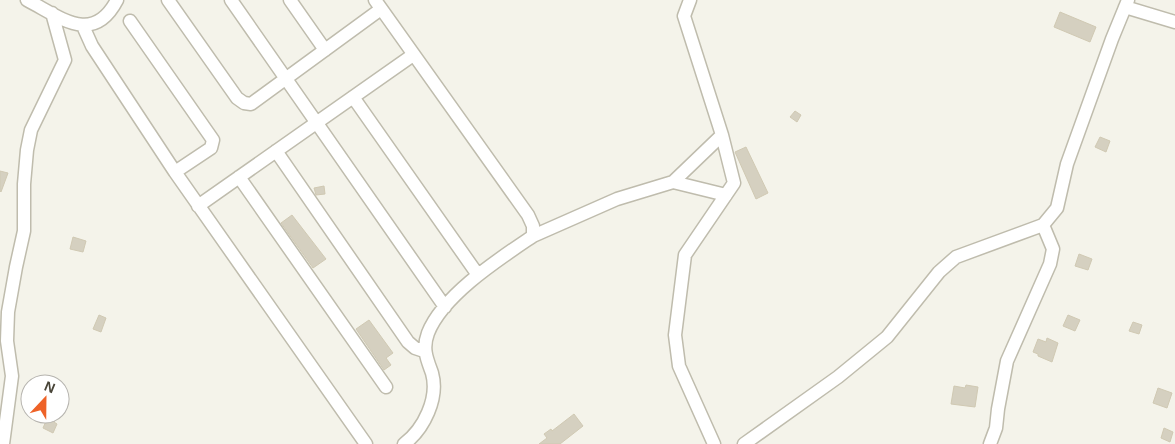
<svg xmlns="http://www.w3.org/2000/svg" width="1175" height="444" font-family="Helvetica,sans-serif">
<rect width="100%" height="100%" fill="#f4f3ea"/>
<path fill="#d5d0c0" stroke="#d0c9b3" d="M1060,12L1096,27L1090,42L1054,27Z
M795,111L801,115L797,122L790,117Z
M1100,137L1110,141L1106,152L1095,147Z
M746,147L768,193L756,199L735,152Z
M0,171L8,173L1,192L0,191Z
M324,186L325,194L316,195L314,188Z
M292,215L326,259L313,268L281,223Z
M73,237L86,241L83,252L70,249Z
M1079,254L1092,259L1088,270L1075,266Z
M99,315L106,318L101,332L93,329Z
M1068,315L1080,320L1075,331L1063,326Z
M369,320L393,353L386,358L391,365L384,370L356,329Z
M1133,322L1142,325L1139,334L1129,331Z
M1047,338L1058,343L1052,362L1038,356V354L1033,352L1038,339L1046,342Z
M966,385L978,387L975,407L951,404L954,386L965,388Z
M1158,388L1172,393L1167,408L1153,403Z
M49,414H58L54,422L57,424L53,433L43,428Z
M574,414L583,426L560,444H539L547,438L544,434L551,429L552,431Z
M1164,428L1173,432L1170,442L1161,438Z"/>
<g fill="none" stroke-linecap="round" stroke-linejoin="round">
<defs>
<path id="minor" d="M27,0C60,17 93,46 117,0
M168,0L237,98L244,103L251,104L381,9
M231,0L445,307
M290,0L325,50
M375,0L528,215L533,226V236C499,259 443,295 428,333C422,349 427,359 432,373C439,398 424,429 404,444
M690,0L684,16L722,135L734,183L685,255L675,335L679,366L714,444
M1125,7L1175,22
M130,21L213,140L211,148L175,172
M83,26L92,46L175,172L366,444
M353,97L478,275
M722,135L673,182L726,195
M276,151L408,342L415,348L424,351
M239,177L386,387
M198,206L413,55
M533,236L617,199L673,182
M3,444L12,376L7,341L8,312L16,267L24,231V184L27,150L31,130L65,60L52,13
M744,444L838,377L887,337L939,272L956,257L1043,225L1057,208L1067,164L1112,39L1128,0
M990,444L996,428L998,409L1007,361L1050,264L1053,249L1043,225"/>
</defs>
<use href="#minor" stroke="#bfbcad" stroke-width="15"/>
<use href="#minor" stroke="#fff" stroke-width="12"/>
</g>
<g transform="translate(45 399) rotate(22)"><circle r="24" fill="#ffffff" stroke="#b6b4af"/>
<path d="M0-4L9 19L0 12L-9 19Z" fill="#ee6227"/>
<text y="-8" font-size="14" font-weight="bold" text-anchor="middle" fill="#484438">N</text>
</g>
</svg>
